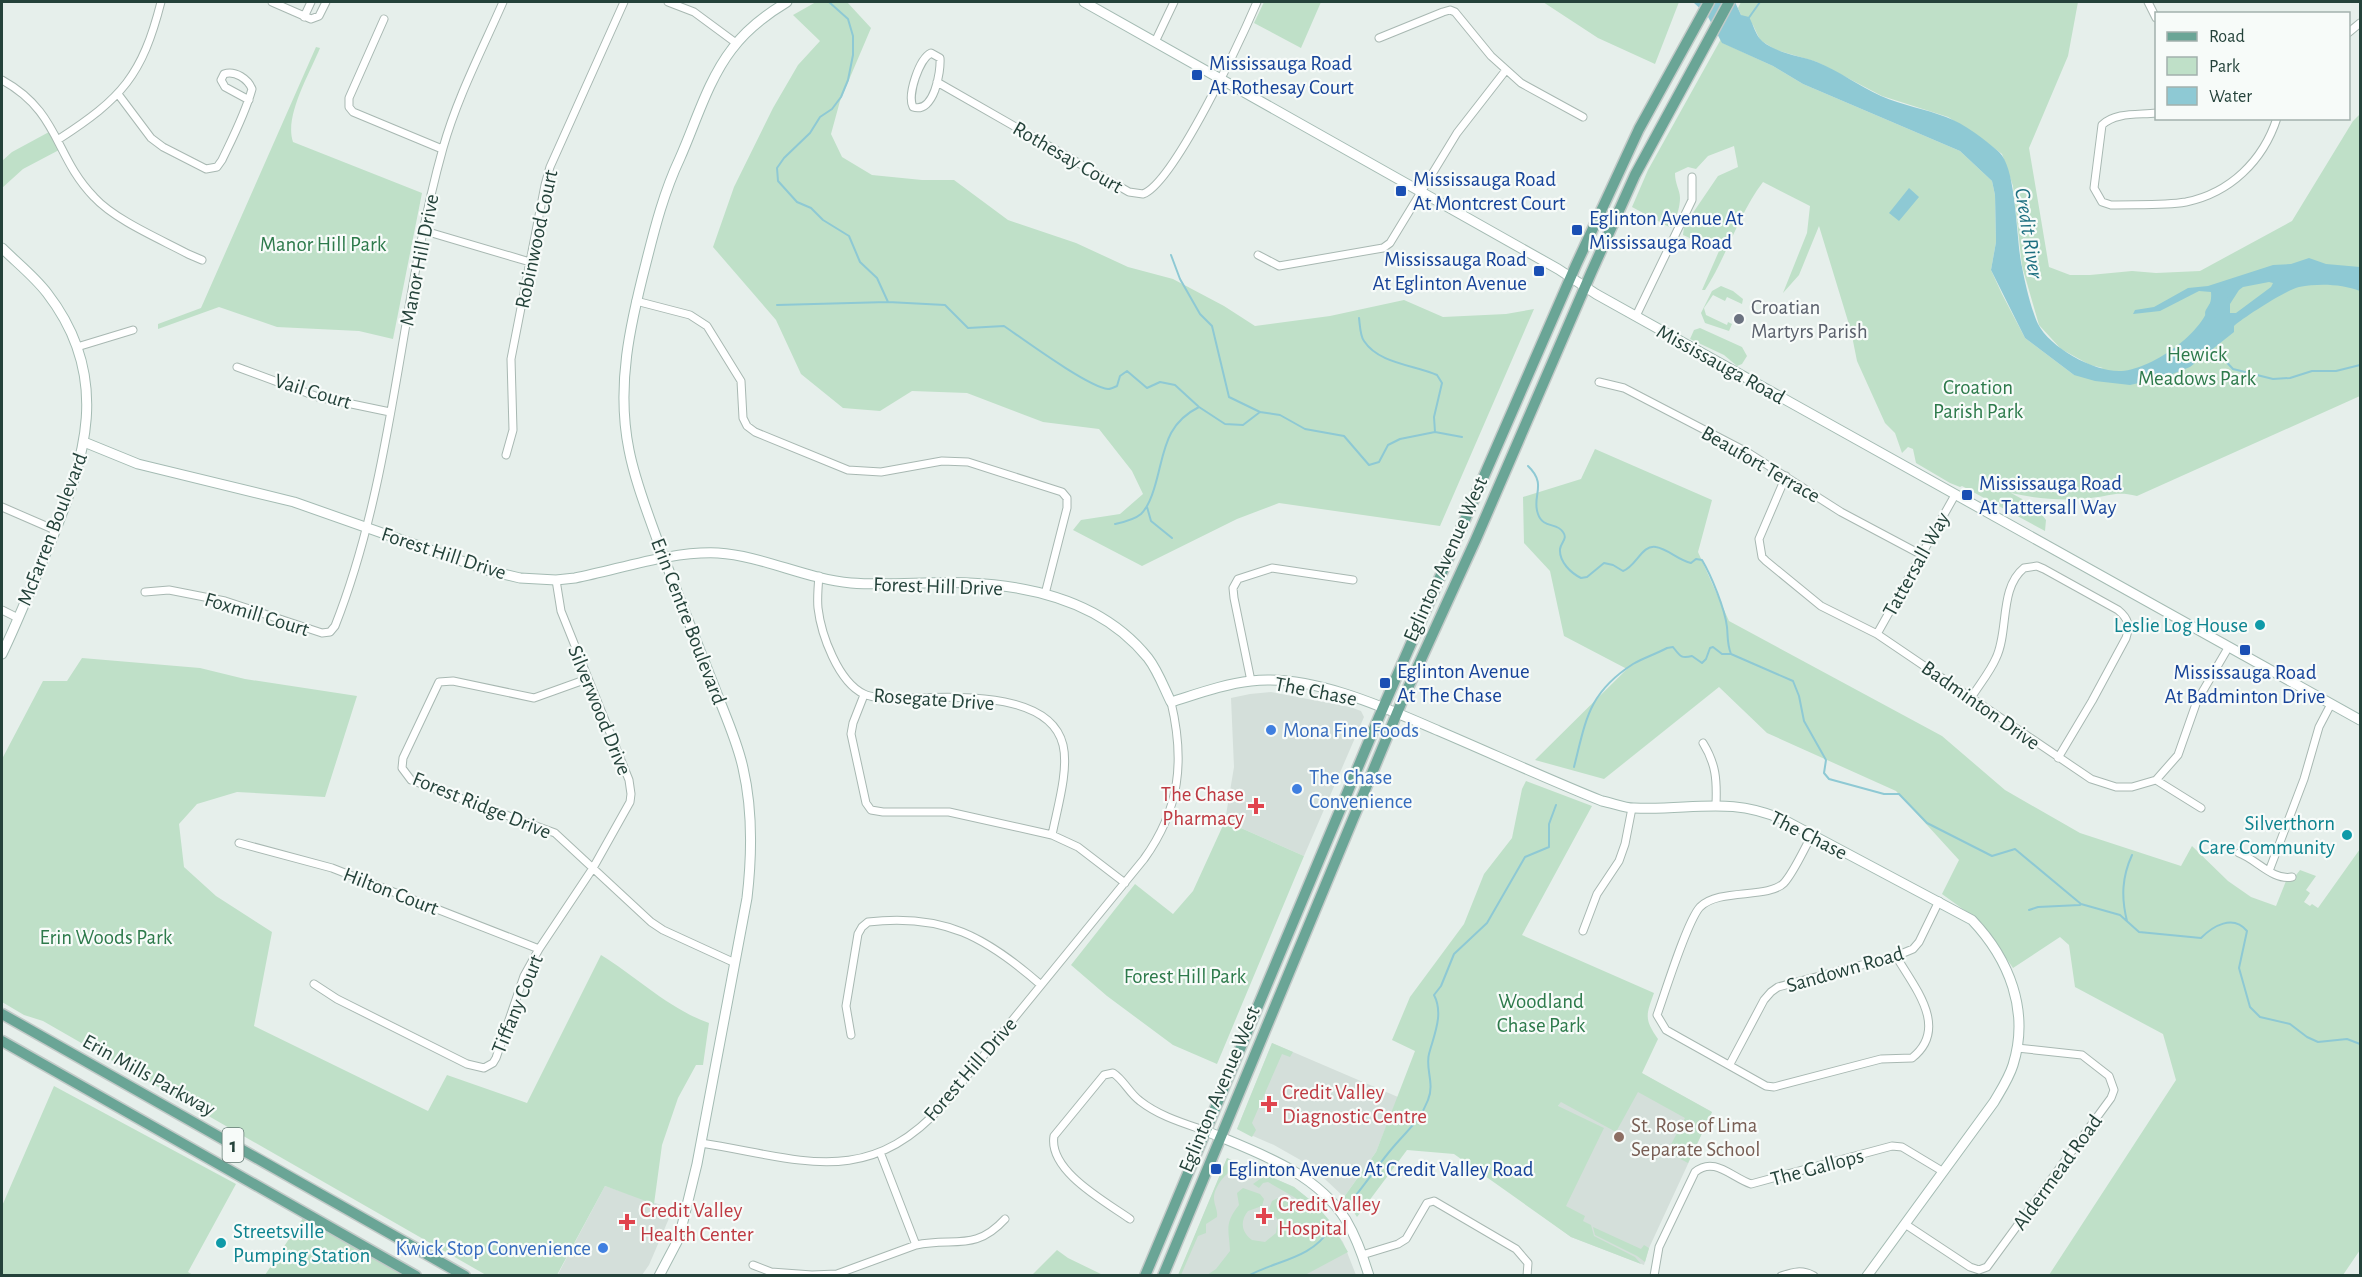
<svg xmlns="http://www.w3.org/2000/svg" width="2362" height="1277" font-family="'Alegreya Sans',sans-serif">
<rect width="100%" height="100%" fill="#e6efeb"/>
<path fill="#d4dfda" d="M1271,692L1350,707L1361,711L1364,717L1304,856L1225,821L1234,767L1231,698L1250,694Z
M1272,1043L1398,1097L1376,1152L1344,1197L1311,1166L1274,1145L1237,1129Z
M1594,1047L1712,1112L1649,1248L1644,1265L1571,1237L1507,1190Z
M1227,1158L1294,1187L1316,1205L1343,1242L1356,1275L1178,1276Z
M605,1186L673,1209L649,1265L642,1275L557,1276Z"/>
<path fill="#bfe0c8" d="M816,2H847L871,28L840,101L831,134L842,157L872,175L922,180H954L1008,220L1076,243L1128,267L1173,279L1224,306L1255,326L1330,316L1404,300L1443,317L1506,314L1534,309L1440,526L1279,503L1237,519L1142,566L1073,530L1081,520L1120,514L1143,494L1132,471L1099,429L1043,422L967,393L912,391L880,411L843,408L801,374L776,320L713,247L734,187L773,108L798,65L820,41L793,15Z
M1264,2H1321L1301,48L1254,23Z
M1543,2H1679L1655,64L1598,38Z
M1741,2H2078L2068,56L2029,148L2049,267L2070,275H2090L2132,271L2156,273L2200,271L2292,221L2353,121L2360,114V396L2137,496C2115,491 2112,496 2091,498C2064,501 2037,499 2011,493L2035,506L2046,520L2045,531L1962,486L1960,487L1950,483L1916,463L1913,449L1908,447L1902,453L1895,433L1885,423L1857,361L1851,331L1819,226L1799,275L1783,293L1807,233L1810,206L1763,182C1738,215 1727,256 1705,290H1702L1719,251L1683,235L1684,226L1718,176L1738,167L1734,146L1708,156L1696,169L1688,167L1675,173C1675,184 1680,190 1680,198C1680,208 1676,219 1671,228L1632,207L1648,170L1721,39L1723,43L1773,66L1803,84L1960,151L1992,181L1995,195L1996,242L1991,270L2002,294L2025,338L2074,375L2103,368L2090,365L2061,349L2039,325L2022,266L2013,186L2002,154L1978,136L1948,117L1882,96L1817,62L1776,50L1760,40L1753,25L1741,15L1738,8Z
M316,47L320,48C310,73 284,116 293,142L422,193L393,339L359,331L277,327L219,307L158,329V324L201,308Z
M49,132L59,150L23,169L2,188V161L12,152Z
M1721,286L1733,291L1743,299L1742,304L1727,297L1725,301L1713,295L1704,308L1706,315L1727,325L1728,322L1732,324L1729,331L1705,323L1701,313L1712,291Z
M1700,328L1742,347L1747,356L1742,364L1737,366L1724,355L1690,339L1694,330Z
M1595,449L1712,500L1698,552L1729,621L1942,736L2005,790L2080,833L2181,866L2192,846L2228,881L2251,897L2276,906L2286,881L2293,879L2300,870L2316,876L2306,890L2310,893L2304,902L2310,906L2312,904L2318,908L2360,849V1250L2343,1275H2049L2176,1080L2163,1034L2075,987L2069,945L2060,937L2013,968L1982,923L1942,894L1959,860L1896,791L1767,733L1719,687L1604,779L1535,760L1627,669L1564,636L1550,571L1524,543L1523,497L1581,479Z
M82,658L200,668L245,679L357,696L325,797L237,792L197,804L179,824L184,867L216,896L272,932L254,1026L428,1111L447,1075L527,1103L601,955C637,977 669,1009 709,1023L703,1065H696L678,1098L662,1145L654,1204L605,1186L557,1275H486L43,1021L24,1015L2,1002V759L43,681H67Z
M1526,781L1592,806L1522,935L1654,993C1646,1015 1644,1019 1658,1039L1642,1073L1712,1112L1688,1163L1667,1152L1685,1118L1638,1092L1616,1132L1561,1102L1558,1106L1604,1128L1566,1206L1585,1216L1583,1221L1591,1225L1594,1236L1635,1257L1641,1264L1571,1237L1454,1154L1407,1150L1357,1217L1344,1197L1376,1152L1415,1051L1392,1040L1410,997L1464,924L1484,874L1512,838L1522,789Z
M1225,821L1304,856L1217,1064L1173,1045L1107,996L1071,965L1135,884L1173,914L1193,891Z
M1272,1043L1293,1052L1290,1057L1282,1054L1252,1123L1256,1130L1252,1137L1237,1129Z
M54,1086L236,1184L188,1272L193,1275H2V1206Z
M1227,1158L1294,1187L1309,1199L1301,1201L1268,1182L1263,1183L1259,1188L1253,1184L1260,1179L1258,1174C1253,1171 1246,1166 1240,1167C1228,1169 1214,1186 1214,1198C1214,1205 1218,1210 1217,1217L1206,1224V1233L1198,1236L1181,1275H1178Z
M1243,1188L1260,1194L1264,1199L1262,1206L1248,1211C1240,1221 1241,1232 1252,1240L1265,1242L1276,1233L1278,1220L1269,1209L1272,1201L1278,1198L1306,1209L1316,1205L1329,1220L1348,1252L1305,1275H1207L1216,1269L1230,1251C1229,1229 1224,1224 1239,1205L1237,1193Z
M303,1218L399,1273L404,1275H265Z
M1593,1227L1641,1249L1644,1245L1649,1248L1645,1262L1637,1256L1595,1235Z
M1057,1250L1068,1258L1103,1275H1032Z"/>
<path fill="#8ec9d4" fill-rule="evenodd" d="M1693,2H1735L1741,15L1749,17C1753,24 1756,36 1762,41C1778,54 1798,55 1817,62C1839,71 1859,86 1881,96C1902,105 1925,109 1946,117C1965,124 1984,139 1999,152C2017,168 2016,242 2022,267C2025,283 2031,309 2038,324C2050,348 2096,373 2122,371C2153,369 2215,327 2211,292L2199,291L2160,311L2133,314L2135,310L2154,307L2188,288L2208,286L2273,265L2291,264L2309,258L2326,264L2360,267V291C2342,284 2319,283 2299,287C2286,290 2244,317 2234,326V332L2190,367L2165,377L2130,385L2095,381L2074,375L2025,338L1991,270L1996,242L1995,195L1992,181L1960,151L1803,84L1773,66L1722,43L1707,15ZM2269,282L2273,283L2271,287L2236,313H2230V304L2239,290L2243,287Z
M1909,188L1919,197L1899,221L1889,213Z"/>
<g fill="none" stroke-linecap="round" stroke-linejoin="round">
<path stroke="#8ec9d4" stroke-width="2" d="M829,2L848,19L853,36V55L848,80L841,97L832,109L820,117L810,133L784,158L777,168L778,181L797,202L811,208L823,220L849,236L860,262L877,278L888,302L945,305L968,328L1004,326C1023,339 1088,387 1108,389C1110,389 1115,387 1117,386L1120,376L1127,371L1147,388L1160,382L1175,385L1199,407L1225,424L1243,425L1260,412L1280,415L1305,429L1344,436L1369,465L1379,462L1388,445L1400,439L1435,432L1462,437
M1748,19L1760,2
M1171,255L1180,279L1200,314L1212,326L1229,397L1260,412
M777,305L888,302
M1359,318C1360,325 1360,336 1364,341C1379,364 1415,365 1437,375L1442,383L1434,417L1435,432
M2206,352L2220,355L2233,369L2273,379L2290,378L2312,371H2336L2360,365
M1528,466C1548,485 1531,496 1538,514C1543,529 1557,522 1563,532C1568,539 1561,542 1560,549C1559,562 1571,573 1581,578L1587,577L1604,563L1613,565L1623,571C1636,567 1642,544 1656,547C1668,549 1678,560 1691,563L1696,559L1702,560C1711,575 1725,609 1727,627C1728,637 1727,644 1731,654L1793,681L1799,696L1804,721L1826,760L1824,773L1829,779L1884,794H1899L1927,823L1992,856L2015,849L2081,904L2120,915L2139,932L2201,938C2213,926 2233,914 2247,931L2239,968L2250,1007L2260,1017L2290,1024L2307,1037L2318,1042L2347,1039L2360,1044
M1147,507L1151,521L1172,538
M1115,524C1124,522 1134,520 1141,514C1148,507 1151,499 1154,489C1165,454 1163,425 1199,407
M1574,767C1586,720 1588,693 1633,664C1643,658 1656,654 1667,648L1673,647C1680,656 1681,659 1692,656L1702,663L1706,659L1710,648L1713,647L1722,654H1731
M2029,910L2038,907L2080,905
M2127,921C2121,897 2122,877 2132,855
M1352,1200C1367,1182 1380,1162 1395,1145C1408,1130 1421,1119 1428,1100C1435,1084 1425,1068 1429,1054C1434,1035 1444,1014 1434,995L1441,986L1454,954L1487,923L1525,857L1549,847V824L1556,805
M1248,1276C1277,1260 1311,1259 1330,1229"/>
<path stroke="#8ec9d4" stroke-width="12" d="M2211,313L2223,293L2236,284"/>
<defs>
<path id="street" d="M272,2L311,19L319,16L326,2
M668,2L694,12L736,43
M2148,2L2156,18
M304,17L311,2
M384,19L349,98V107L353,112L442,149
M2348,33L2360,23
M1379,38L1443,12L1450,10L1455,12L1491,56L1521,83L1583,117
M1155,42L1174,2
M931,53L940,58C941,72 934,114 913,107C907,95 919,59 931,53Z
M2,80C60,112 54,156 94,197C115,220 160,239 188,254L202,260
M937,82L1129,192L1143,194C1174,183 1242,37 1257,2
M118,94L151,138L163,147L206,169L217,167L222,160C233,137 245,114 252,89C248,79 235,70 224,74L221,80L225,87L249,100
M2156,113C2139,115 2115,112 2102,125L2094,188L2102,202L2111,205C2136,204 2162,206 2186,202C2230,193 2263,161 2277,118
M59,139C122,98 142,76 161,2
M425,231L530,262
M1258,255L1279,266L1383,248L1390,243L1457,133L1506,70
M636,301L690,315L707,326L741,381L743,418L747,426L755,432L848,470L881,472L942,461L968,462L1062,492L1067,498V508L1045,594
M1636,316L1692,200V177
M77,347L133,330
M237,367L318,397L390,412
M1599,382L1624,388L1747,452L1841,512L1920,554
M506,455L513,430L511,359L545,185L550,167L624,2
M1786,476L1759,539L1762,557L1766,561L1821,606L1877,634L2091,779L2116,787H2132L2156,780L2178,755L2197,701L2228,648
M2,507L55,530
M819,576C818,587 817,598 818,608C821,634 838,682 864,694C877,700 899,698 913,698C956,697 1050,691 1063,745C1069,770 1057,809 1052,835
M145,592L169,590L225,601L322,633L330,632L335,626C395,474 399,305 443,148C457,98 482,50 503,2
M2,610L18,618
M1877,634L1955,495
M587,679L534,698L453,681L439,682L403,758L402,768L411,780L555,833L651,922L663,930L735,963
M1251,681L1234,598L1233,588L1238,579L1272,568L1353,580
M864,695L853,723L851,734L866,803L871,810L883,812H949L1052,835L1078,847L1125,883
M1971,698C1979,685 1990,672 1996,658C2009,631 1999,588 2024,568L2037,566L2044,569L2118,610C2129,619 2130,626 2126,638L2092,701L2058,758
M1703,743C1716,764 1717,780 1716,804
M2156,780L2201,808
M1812,835C1804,849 1794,872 1784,883C1768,899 1719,888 1700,907C1687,921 1665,993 1657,1015L1666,1030L1766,1086L1774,1087L1881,1059L1912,1058C1950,1028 1914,987 1896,956
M239,843L332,868L539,949
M2239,853C2256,859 2273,881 2292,877
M2269,871L2304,779L2319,727L2331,704
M1583,931L1597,894L1619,861L1625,844L1632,808
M314,984L337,999L467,1064L484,1068L493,1063L496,1058L524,976L539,949L593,868L630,802L631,794L629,780L561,611L556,580
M851,1035L846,1006L858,934L862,927L868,922C944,913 986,937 1041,985
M1730,1064L1764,1000L1771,992L1778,987L1896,956L1913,949L1919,942L1939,901
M701,1143C799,1158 866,1191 944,1104L1144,859C1180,809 1185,761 1171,702
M880,1152L916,1245
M1130,1219C1106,1202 1048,1171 1054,1136L1104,1075L1113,1073C1124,1080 1129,1093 1140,1101C1159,1116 1183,1123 1206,1131
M1905,1224L1970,1267L1979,1270L1987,1267L2111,1098L2114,1090L2109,1076L2082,1055L2017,1048
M1362,1255L1398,1244L1406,1239L1427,1203L1434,1201L1516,1249L1528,1263L1527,1276
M753,1265L771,1272L812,1275L837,1274L916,1245C954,1237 975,1252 1005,1219
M1654,1276L1659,1247L1695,1172C1714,1156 1731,1177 1751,1184L1892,1146L1902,1147L1942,1171
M1781,1276C1793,1272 1802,1269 1814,1276"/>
<path id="secondary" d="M1084,2L1558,269L1596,294L2360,720
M2,248C17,263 34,276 47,293C112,377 86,458 49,546C33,582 19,619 2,654
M84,442L138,464L294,502L490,571L520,578L556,580L575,578C621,569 670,551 718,553C763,556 806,579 851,583C890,586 930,581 969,583C1036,586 1104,603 1148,658C1158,671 1164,688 1171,702C1197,694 1224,684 1251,681C1311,674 1384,707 1439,731C1493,754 1547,779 1602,801C1613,803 1624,808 1634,808C1691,811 1730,795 1786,821L1972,920C2009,959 2030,1011 2013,1065C2009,1078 2001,1090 1994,1102L1867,1276
M1206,1131C1255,1152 1315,1171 1346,1220C1356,1237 1363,1256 1369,1276
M659,1276L679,1238L697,1164L747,898C752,855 753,811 743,768C737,740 724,713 714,686C695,638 676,590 658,542C647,511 635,481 629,450C616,386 630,325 646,263C655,227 664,192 680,158C696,122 708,80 732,49C746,30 767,14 787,2"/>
<path id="primary" d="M2,1014L465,1276
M2,1041L416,1276
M1145,1276L1379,717L1576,265L1639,129L1709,2
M1163,1276L1402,701L1476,539L1591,273L1635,175L1729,2"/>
</defs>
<use href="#street" stroke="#a8b8b2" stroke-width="9"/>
<use href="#secondary" stroke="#a4bbb3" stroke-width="11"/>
<use href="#primary" stroke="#c2cac8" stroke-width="13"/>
<use href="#street" stroke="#fff" stroke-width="7"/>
<use href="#secondary" stroke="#fff" stroke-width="9"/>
<use href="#primary" stroke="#6aa596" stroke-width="10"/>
</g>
<g fill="#1a4fb4" stroke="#f7fbf9" stroke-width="2">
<rect x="1191" y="69" width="12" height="12" rx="3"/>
<rect x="1395" y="185" width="12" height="12" rx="3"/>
<rect x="1571" y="224" width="12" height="12" rx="3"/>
<rect x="1533" y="265" width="12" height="12" rx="3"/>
<rect x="1961" y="489" width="12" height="12" rx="3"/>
<rect x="2239" y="644" width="12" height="12" rx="3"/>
<rect x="1379" y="677" width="12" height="12" rx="3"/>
<rect x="1210" y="1163" width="12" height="12" rx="3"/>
</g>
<circle fill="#6b7280" stroke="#f7fbf9" stroke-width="2" cx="1739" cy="319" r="6"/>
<g fill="#0f9aa8" stroke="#f7fbf9" stroke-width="2">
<circle cx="2260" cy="625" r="6"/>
<circle cx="2347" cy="835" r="6"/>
<circle cx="221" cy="1243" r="6"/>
</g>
<g fill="#3f7fe0" stroke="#f7fbf9" stroke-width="2">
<circle cx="1271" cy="730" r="6"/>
<circle cx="1297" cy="789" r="6"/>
<circle cx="603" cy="1248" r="6"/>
</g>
<g fill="#e0444e" stroke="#f7fbf9" stroke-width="2">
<path d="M1253 797h6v6h6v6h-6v6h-6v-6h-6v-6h6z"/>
<path d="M1266 1095h6v6h6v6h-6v6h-6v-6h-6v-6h6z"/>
<path d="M1261 1207h6v6h6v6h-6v6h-6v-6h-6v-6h6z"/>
<path d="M624 1213h6v6h6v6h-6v6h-6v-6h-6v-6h6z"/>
</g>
<circle fill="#8d6e63" stroke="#f7fbf9" stroke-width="2" cx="1619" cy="1137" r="6"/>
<g text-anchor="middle" stroke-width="4.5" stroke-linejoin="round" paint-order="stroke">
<rect fill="#f7fbf9" stroke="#637a73" stroke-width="1.5" x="222.5" y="1128" width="21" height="34" rx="4.5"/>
<g font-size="20" font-weight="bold" fill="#24423a">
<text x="233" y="1152">1</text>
</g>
<g font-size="21" fill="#164399" stroke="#f7fbf9" text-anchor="start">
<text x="1209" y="70">Mississauga Road<tspan x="1209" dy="24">At Rothesay Court</tspan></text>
<text x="1413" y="186">Mississauga Road<tspan x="1413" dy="24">At Montcrest Court</tspan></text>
<text x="1589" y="225">Eglinton Avenue At<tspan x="1589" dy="24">Mississauga Road</tspan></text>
<text x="1527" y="266" text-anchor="end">Mississauga Road<tspan x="1527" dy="24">At Eglinton Avenue</tspan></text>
<text x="1979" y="490">Mississauga Road<tspan x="1979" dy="24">At Tattersall Way</tspan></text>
<text x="1397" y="678">Eglinton Avenue<tspan x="1397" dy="24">At The Chase</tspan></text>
<text x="2245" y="679" text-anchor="middle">Mississauga Road<tspan x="2245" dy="24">At Badminton Drive</tspan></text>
<text x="1228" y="1176">Eglinton Avenue At Credit Valley Road</text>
</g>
<g font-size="21" fill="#24423a" stroke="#f7fbf9">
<text transform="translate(1068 157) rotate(30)" y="7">Rothesay Court</text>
<text transform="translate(536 239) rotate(-78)" y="7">Robinwood Court</text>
<text transform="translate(419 260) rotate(-79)" y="7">Manor Hill Drive</text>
<text transform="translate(1721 364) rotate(29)" y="7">Mississauga Road</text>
<text transform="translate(313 391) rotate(17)" y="7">Vail Court</text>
<text transform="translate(1761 464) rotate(30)" y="7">Beaufort Terrace</text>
<text transform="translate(52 529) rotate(-69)" y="7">McFarren Boulevard</text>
<text transform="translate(444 553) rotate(18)" y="7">Forest Hill Drive</text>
<text transform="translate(1445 559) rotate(-66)" y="7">Eglinton Avenue West</text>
<text transform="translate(1916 564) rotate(-61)" y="7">Tattersall Way</text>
<text transform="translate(938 586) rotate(2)" y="7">Forest Hill Drive</text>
<text transform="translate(257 614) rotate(17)" y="7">Foxmill Court</text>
<text transform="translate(689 621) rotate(69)" y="7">Erin Centre Boulevard</text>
<text transform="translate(1316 691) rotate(11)" y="7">The Chase</text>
<text transform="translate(934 699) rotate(4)" y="7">Rosegate Drive</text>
<text transform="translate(1981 705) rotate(35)" y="7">Badminton Drive</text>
<text transform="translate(600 710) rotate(68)" y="7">Silverwood Drive</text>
<text transform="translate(482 805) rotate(22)" y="7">Forest Ridge Drive</text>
<text transform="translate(1809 835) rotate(27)" y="7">The Chase</text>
<text transform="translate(391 891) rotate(21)" y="7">Hilton Court</text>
<text transform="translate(1845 969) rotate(-16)" y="7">Sandown Road</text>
<text transform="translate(517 1004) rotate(-68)" y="7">Tiffany Court</text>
<text transform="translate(970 1069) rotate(-49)" y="7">Forest Hill Drive</text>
<text transform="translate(149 1075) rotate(29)" y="7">Erin Mills Parkway</text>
<text transform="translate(1219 1089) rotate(-67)" y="7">Eglinton Avenue West</text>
<text transform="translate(1817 1167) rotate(-15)" y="7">The Gallops</text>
<text transform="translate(2057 1172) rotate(-54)" y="7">Aldermead Road</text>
</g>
<g font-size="21" fill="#2d7a4b" stroke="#f7fbf9">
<text x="323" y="251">Manor Hill Park</text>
<text x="2197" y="361">Hewick<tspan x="2197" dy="24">Meadows Park</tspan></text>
<text x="1978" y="394">Croation<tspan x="1978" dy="24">Parish Park</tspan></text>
<text x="106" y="944">Erin Woods Park</text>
<text x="1185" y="983">Forest Hill Park</text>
<text x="1541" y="1008">Woodland<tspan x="1541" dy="24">Chase Park</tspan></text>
</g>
<g font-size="21" fill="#5b616d" stroke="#f7fbf9" text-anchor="start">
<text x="1751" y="314">Croatian<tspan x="1751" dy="24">Martyrs Parish</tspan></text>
</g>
<g font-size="21" fill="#0d838f" stroke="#f7fbf9" text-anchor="end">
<text x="2248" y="632">Leslie Log House</text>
<text x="2335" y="830">Silverthorn<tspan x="2335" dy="24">Care Community</tspan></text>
<text x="233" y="1238" text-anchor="start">Streetsville<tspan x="233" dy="24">Pumping Station</tspan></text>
</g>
<g font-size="21" fill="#366cbe" stroke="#f7fbf9" text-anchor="start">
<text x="1283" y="737">Mona Fine Foods</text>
<text x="1309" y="784">The Chase<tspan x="1309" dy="24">Convenience</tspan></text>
<text x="591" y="1255" text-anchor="end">Kwick Stop Convenience</text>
</g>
<g font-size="21" fill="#be3a42" stroke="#f7fbf9" text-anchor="start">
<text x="1244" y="801" text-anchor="end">The Chase<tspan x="1244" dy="24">Pharmacy</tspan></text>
<text x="1282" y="1099">Credit Valley<tspan x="1282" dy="24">Diagnostic Centre</tspan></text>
<text x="1278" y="1211">Credit Valley<tspan x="1278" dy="24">Hospital</tspan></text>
<text x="640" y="1217">Credit Valley<tspan x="640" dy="24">Health Center</tspan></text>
</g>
<g font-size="21" fill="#785e54" stroke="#f7fbf9" text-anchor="start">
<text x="1631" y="1132">St. Rose of Lima<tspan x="1631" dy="24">Separate School</tspan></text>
</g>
<g font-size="22" font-style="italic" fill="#1c6f80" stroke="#f7fbf9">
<text transform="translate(2030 233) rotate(81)" y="8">Credit River</text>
</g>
</g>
<rect width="2362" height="1277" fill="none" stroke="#24423a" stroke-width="6"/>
<rect x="2155" y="12" width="195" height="108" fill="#f7fbf9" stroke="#a3b1ad" stroke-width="1.5"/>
<rect x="2167" y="32" width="30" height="9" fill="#6aa596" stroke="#a3b1ad" stroke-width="1.5"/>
<text x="2209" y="42" font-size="18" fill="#24423a">Road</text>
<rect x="2167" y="57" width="30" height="18" fill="#bfe0c8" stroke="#a3b1ad" stroke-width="1.5"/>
<text x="2209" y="72" font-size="18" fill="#24423a">Park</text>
<rect x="2167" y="87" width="30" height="18" fill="#8ec9d4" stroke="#a3b1ad" stroke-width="1.5"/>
<text x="2209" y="102" font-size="18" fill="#24423a">Water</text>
</svg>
